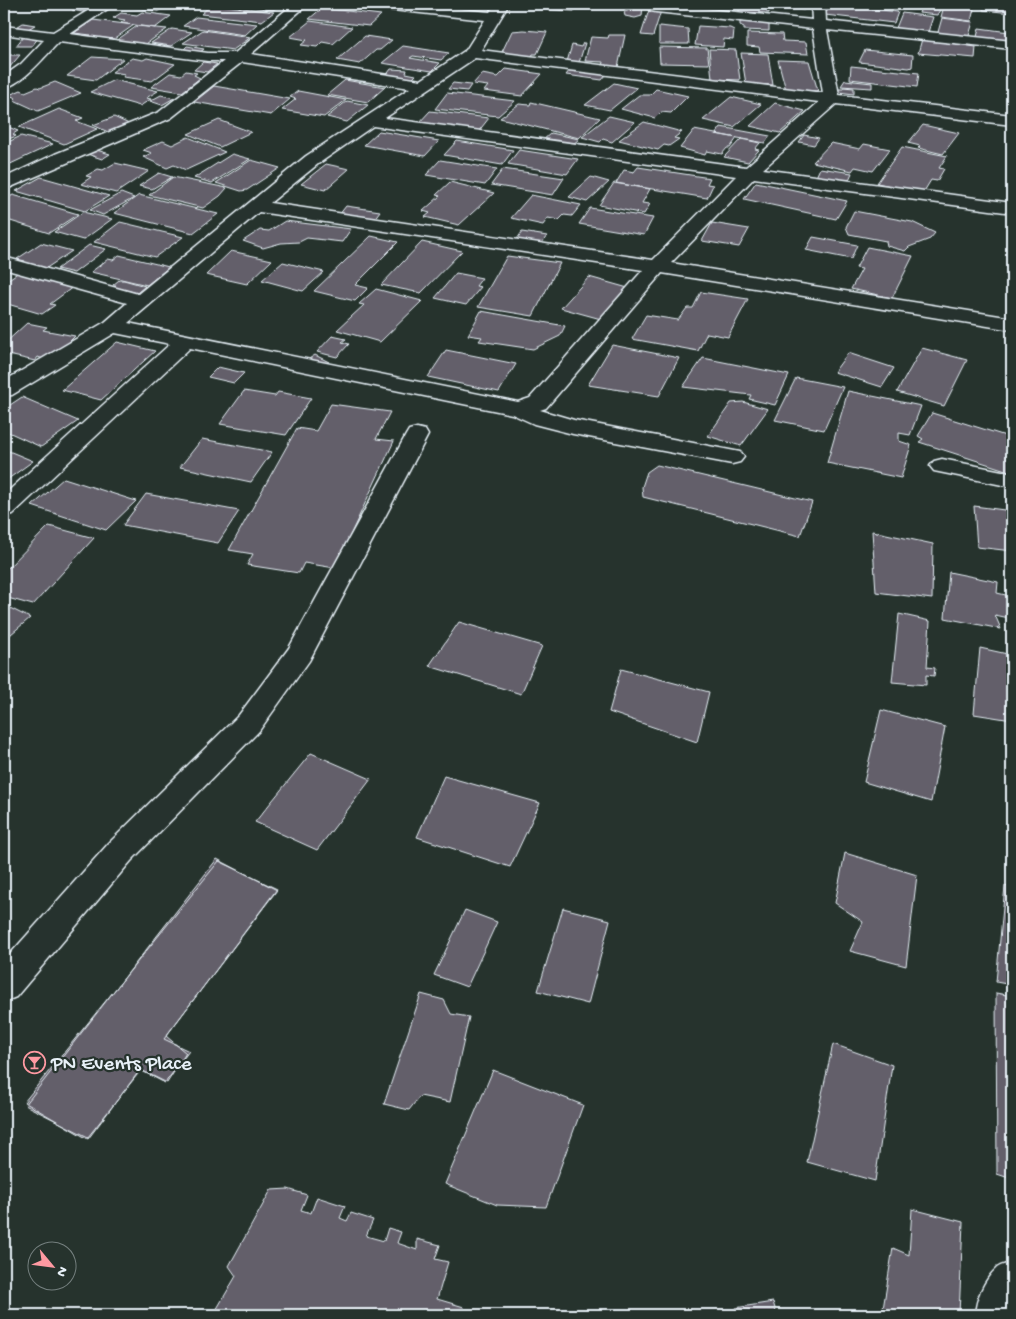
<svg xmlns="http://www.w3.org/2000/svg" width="1016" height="1319" font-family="'Gochi Hand',sans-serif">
<rect width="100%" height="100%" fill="#26332d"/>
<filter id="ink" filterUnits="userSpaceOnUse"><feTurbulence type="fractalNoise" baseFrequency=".02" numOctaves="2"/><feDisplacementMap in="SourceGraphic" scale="10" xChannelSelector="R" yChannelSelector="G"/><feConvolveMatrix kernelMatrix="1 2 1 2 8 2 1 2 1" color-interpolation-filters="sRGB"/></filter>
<g filter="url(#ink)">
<path fill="#635f6a" stroke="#e8f1f8" d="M81,4H94L83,12L72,10Z
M124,4H170L158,11L121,6Z
M212,4L274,12L262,21L201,14Z
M239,4H283L273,10L237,5Z
M534,4H579L574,11L539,9L540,8L532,7Z
M632,4H643L642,16L635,18L625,16L624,12L631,10Z
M739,4H769V13L739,12Z
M777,4H806L804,10L776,7Z
M831,4L898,12L894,23L825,15Z
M983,4L1012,7V13L983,10Z
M922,5L941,8L937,15L919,13Z
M944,6L974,9L971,21L941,17Z
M322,8L381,15L369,26L309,19Z
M649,10L661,11L653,36L641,35Z
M142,12L171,16L155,28L121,23L125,20L113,18L121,13L137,15Z
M902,13L933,17L928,32L896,28Z
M196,17L257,24L245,35L183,26Z
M942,18L973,22L968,39L938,32Z
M93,20L134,25L114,39L87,37L91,35L74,33Z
M310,21L352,27L333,44L322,42L317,47L301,45L307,40L290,37Z
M740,21L769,23V31L744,30V27L740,25Z
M23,23L35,25L28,29L15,28Z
M137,26L167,29L143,46L114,42Z
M659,26L688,29L689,44H659Z
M698,26L730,28L734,30L733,40L724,39L723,47L695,45Z
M979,28L1009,32L1010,29H1012V41L977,37Z
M172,29L192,32L171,46L151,43Z
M203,30L251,37L233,50L183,43Z
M524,30L547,32L537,54H533L531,58L500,56L512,31Z
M747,33L782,34L783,41L806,42L808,54L760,52L759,47L747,46Z
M609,35H625L618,67L602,66L603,62L585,61L591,37L608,38Z
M365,36L392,40L380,50H376L360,64L337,60Z
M23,37H39L32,46H16Z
M922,39L976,47L975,58L918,53Z
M583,43H585L578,66L566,65L572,45L581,47Z
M187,46L204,49L198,54L181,52Z
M403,46L449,53L441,60L413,56L410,58L440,63L432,71L382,63Z
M659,47L707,48L709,64L660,63Z
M709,49L736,50L740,80L712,79Z
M865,50L913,55L912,67L909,68L859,62Z
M741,53L768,54L773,85L746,84Z
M4,55H20L9,68L4,67Z
M92,57L123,59L96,80L67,76Z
M132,58L143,60L147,58L175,64L152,81L123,77L125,74L112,72Z
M778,60L809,61L818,91L786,90Z
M203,62L217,64L207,72L194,70Z
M851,66L919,73L917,87L850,79Z
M391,69L407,70L406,73L416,75L411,80L385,77Z
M506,69L542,74L522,96L484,91L488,86L473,84L482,74L498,77Z
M570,70L606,75L602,80L566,75Z
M186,71L197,73L194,75L200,78L182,92L151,87L170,73L181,75Z
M114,80L158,91L146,98L151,99L140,106L90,92Z
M345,80L385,87L368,102L327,95Z
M845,80L872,83V88L841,86Z
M55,82L81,93L38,111L14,100L16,98L9,95L21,90L25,92L37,87L40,88Z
M453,83L471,85L467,91L448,89Z
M614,83L637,88L610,110L585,105Z
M214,86L290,99L271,115L194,102Z
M843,87L854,88V94L839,92L838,89H843Z
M656,89L688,96L671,113L661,112L655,118L621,109L639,95H650Z
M298,91L346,100L324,117L282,110L296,99L290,97Z
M447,93L515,101L498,116L435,109Z
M161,95L174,98L162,105L150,101Z
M731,97L761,104L734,127L703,120Z
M347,101L368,105L347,122L327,117Z
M531,102L600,118L579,138L500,118L519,104L530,105Z
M775,103L805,111L780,133L750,126Z
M59,109L83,118L76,121L97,129L64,144L19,127Z
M430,111L489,118L478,132L418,124Z
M609,116L635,122L612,142L603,139L600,142L582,137Z
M114,117L129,124L108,132L93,125Z
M219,120L251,132L220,147L188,134Z
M644,122L682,132L674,138L679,139L669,146L664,145L658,150L619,140Z
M923,125L959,133L943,154L918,148L920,146L908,143Z
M6,126L18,131L13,134L16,136L4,141V127Z
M721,127L770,136L765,143L716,134Z
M694,130L737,138L730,148H727L722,154L707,151L705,155L680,148Z
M379,131L439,141L425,156L364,145Z
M551,133L579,139L571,146L542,141Z
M804,135L819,138L814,145L799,142Z
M21,136L53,144L4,167V144Z
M188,137L225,152L186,170L174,165L167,168L143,157L152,153L143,150L163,141L172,145Z
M741,139L760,143L755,149L759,150L748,162L724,157Z
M457,141L513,150L502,165L444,155Z
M831,143L860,149L864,144L890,149L873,171L855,167L852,171L813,162Z
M902,147L947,156L939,168L944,169L937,181L931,180L923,193L877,183Z
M93,149L110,154L102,159L84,153Z
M519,150L578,159L567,174L508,164Z
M232,154L250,159L212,183L194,178Z
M251,160L280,168L247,190L241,191L216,183Z
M440,160L497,169L485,185L426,175Z
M115,163L149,171L116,193L81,184L91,177L86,176L98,169L103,170Z
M326,164L349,169L325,190L301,184Z
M638,167L710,178L707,184L713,185L707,198L616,183L624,170L634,172Z
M820,168L852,173L848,182L816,177Z
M503,169L564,178L553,195L491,185Z
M159,173L172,177L152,189L139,186Z
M41,177L109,196L85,211L16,191Z
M173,177L227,188L220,196L203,208L149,195Z
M591,177L609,182L587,202L569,197Z
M450,182L494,193L459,225L425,217L430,213L423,211L440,196L436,195Z
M756,182L847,201L836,219L744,199Z
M614,183L650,189L642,203L650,204L644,214L599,205Z
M121,193L134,198L103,215L90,210Z
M13,195L78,214L49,233L4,219V200Z
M139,195L218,214L193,233L114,213Z
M531,195L581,205L572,216L564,215L559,220L548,218L543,225L511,218Z
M346,206L380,211L374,219L339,215Z
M590,208L653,218L644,235L579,224Z
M854,211L912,222L935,233L930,239L909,247L905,251L887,246L886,241L849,234L846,227Z
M83,212L112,219L83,240L54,232Z
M285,221L351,229L342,242L307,238L299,242L281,243L263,248L243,241L260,230L269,231Z
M120,222L183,237L155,257L94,242Z
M712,223L749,229L739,247L702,241Z
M522,232L547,236L539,247L515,242Z
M371,236L398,242L355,285L368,288L355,301L314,291Z
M813,237L857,245L851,259L806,250Z
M422,242L462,251L421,293L381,285Z
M41,243L72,251L42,271L20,265L25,261L17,259Z
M89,245L106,249L74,273L57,269Z
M867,247L913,256L892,298L851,289L862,269L856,268Z
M231,251L272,260L247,284L206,275Z
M119,255L169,267L147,285L91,272L108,259L113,260Z
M507,256L560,263L533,316L478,307Z
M283,262L324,272L303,291L262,280Z
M19,272L73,287L50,304L55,305L42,314L4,303V282Z
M456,273L482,278L476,286L481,287L466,305L435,298Z
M589,277L628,288L601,319L561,308Z
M119,280H124L145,286L137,293L114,287L116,285H113Z
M376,289L422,301L380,342L337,330L364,305L359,304Z
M701,292L748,299L728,337L707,333L698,351L632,339L646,315L678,320L687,308H693Z
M481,311L565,326L560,336L533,349L479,341L482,337L468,335Z
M27,323L47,327L43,330L75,336L57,354L50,353L43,359L38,357L35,361L4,354V344Z
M332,336L346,339L342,342L349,344L337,357L317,352Z
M117,342L155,351L101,400L62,390Z
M612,345L679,358L659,396L588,385Z
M922,348L967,360L944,406L897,392Z
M446,350L516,364L499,392L428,377Z
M848,353L894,368L882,387L834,372Z
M315,355L329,362L312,373L298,366Z
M703,358L789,375L775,405L749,399L751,395L683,387Z
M218,367L244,373L234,383L208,377Z
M796,378L843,387L824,430L775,420Z
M244,391L275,396L278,392L311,398L286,435L220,424Z
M848,391L921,406L910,435L899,433V441L911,445L901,478L827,463Z
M22,397L78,421L41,447L4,430V409Z
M743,402L768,409L741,446L708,436L731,403Z
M331,404L390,412L376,439L394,441L335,568L304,563L299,573L247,565L253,554L229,550L297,428L316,431Z
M932,413L1012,438V472L919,442L923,439L918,436Z
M202,439L272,452L251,482L180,467Z
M4,449L33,461L4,482Z
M657,465L812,502L800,536L643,497L642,487L647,472Z
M64,478L136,501L106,530L32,506Z
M146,494L239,511L218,543L123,525Z
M974,506L1012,511V551L977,547Z
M49,526L94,538L33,605L4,597V572Z
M872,531L933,544L932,599L876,592Z
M949,572L998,582L997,593L1010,596L1009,618L995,615L1001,629L945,618Z
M4,605L30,618L4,640Z
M899,614L930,621L927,667L935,668L934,676L926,675V685L892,682Z
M459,622L542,646L521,694L429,666Z
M980,648L1012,655V720L974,714Z
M621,669L709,692L697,742L609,712Z
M881,710L945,727L931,802L864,782Z
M1011,730L1012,731V818L1010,817Z
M311,753L371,779L317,850L255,822Z
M444,776L540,803L510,867L417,837Z
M845,853L917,875L906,966L850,951L863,922L835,903Z
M217,859L277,890L166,1036L186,1053L167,1083L141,1070L88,1137L25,1105Z
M219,861L277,889L164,1039L189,1051L165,1083L140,1070L88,1139L24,1102Z
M1005,886L1012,888V985L996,982Z
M563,908L610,920L588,1004L538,991Z
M465,910L497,922L467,987L434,975Z
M996,993L1012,996V1179L997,1174Z
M421,994L444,1000L451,1014L469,1017L450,1102L420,1096L409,1110L384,1104Z
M833,1044L892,1065L875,1181L807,1162Z
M493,1070L583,1105L546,1207L497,1205L445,1184Z
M288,1189L307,1195L301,1210L311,1213L317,1197L345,1206L340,1218L347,1221L351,1213L373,1220L366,1236L384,1241L388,1228L401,1232L397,1243L417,1250V1239L440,1245L435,1259L448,1262L437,1299L464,1307L462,1315H199L200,1314L215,1312L236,1276L229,1266L271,1190Z
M912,1209L963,1222L959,1315H882L893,1248L909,1255Z
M773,1302L777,1315H734L735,1308Z"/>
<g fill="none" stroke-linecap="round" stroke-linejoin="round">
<defs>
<path id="minor" d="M99,4H115L70,34L208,53H235L293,4H308L251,54L421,80L466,50L485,20L374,8L369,7L367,4H410L490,12L495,4H509L481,50L823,93L813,29L656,12L651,11L643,4H659L812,20L811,4H825L826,21L1012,41V49L827,30L839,95L1012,115V125L836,104L763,169L1012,203V213L754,178L671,263L1012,318V330L662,273L546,408L540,410L574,420L740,452L744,457L740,462L732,464L573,434L534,424L512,414L190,348L13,514L4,516V495L170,344L115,333L12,395L4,396V381L105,322L127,303L4,269V257L138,294L306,156L410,88L242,62L171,118L4,190V178L55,154L159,112L224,61H208L59,42C45,56 24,83 4,88V76L21,64L44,40L4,34V26L53,32ZM475,58L819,102L746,167L385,118ZM373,126L736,176L653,260L270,203L318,164ZM259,212L643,270L530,398L518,402L128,323Z
M417,428L425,430L428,435L309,661L259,731L131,861L16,997L4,1002V961L109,843L239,715L289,648L406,435L409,430Z
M942,459L1012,473V487L934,471L930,466L934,461Z
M1012,1262V1315H975C976,1299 984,1280 997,1268C1001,1265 1008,1264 1012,1262Z"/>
</defs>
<use href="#minor" stroke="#e8f1f8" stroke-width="3"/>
<use href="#minor" fill="#26332d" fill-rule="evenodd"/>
</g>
</g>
<defs>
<symbol id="bar-ring" viewBox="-11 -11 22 22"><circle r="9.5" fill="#26332d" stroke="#ff9aa2" stroke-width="1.5"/><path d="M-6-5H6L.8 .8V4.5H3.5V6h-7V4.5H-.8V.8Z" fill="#ff9aa2"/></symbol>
</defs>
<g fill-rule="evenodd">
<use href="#bar-ring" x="22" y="1050" width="25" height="25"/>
</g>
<g text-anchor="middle" stroke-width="4.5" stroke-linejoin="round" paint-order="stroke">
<g font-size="21" fill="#e8f1f8" stroke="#26332d" text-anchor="start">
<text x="51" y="1069">PN Events Place</text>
</g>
</g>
<rect width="1016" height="1319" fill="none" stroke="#26332d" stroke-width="20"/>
<rect x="10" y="10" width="996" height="1299" fill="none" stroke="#e8f1f8" stroke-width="2" filter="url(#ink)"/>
<g transform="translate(52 1266) rotate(119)"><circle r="24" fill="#26332d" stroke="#747f7e"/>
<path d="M0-4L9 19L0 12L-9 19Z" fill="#ff9aa2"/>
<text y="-8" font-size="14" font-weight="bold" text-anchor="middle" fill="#e8f1f8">N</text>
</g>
</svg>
